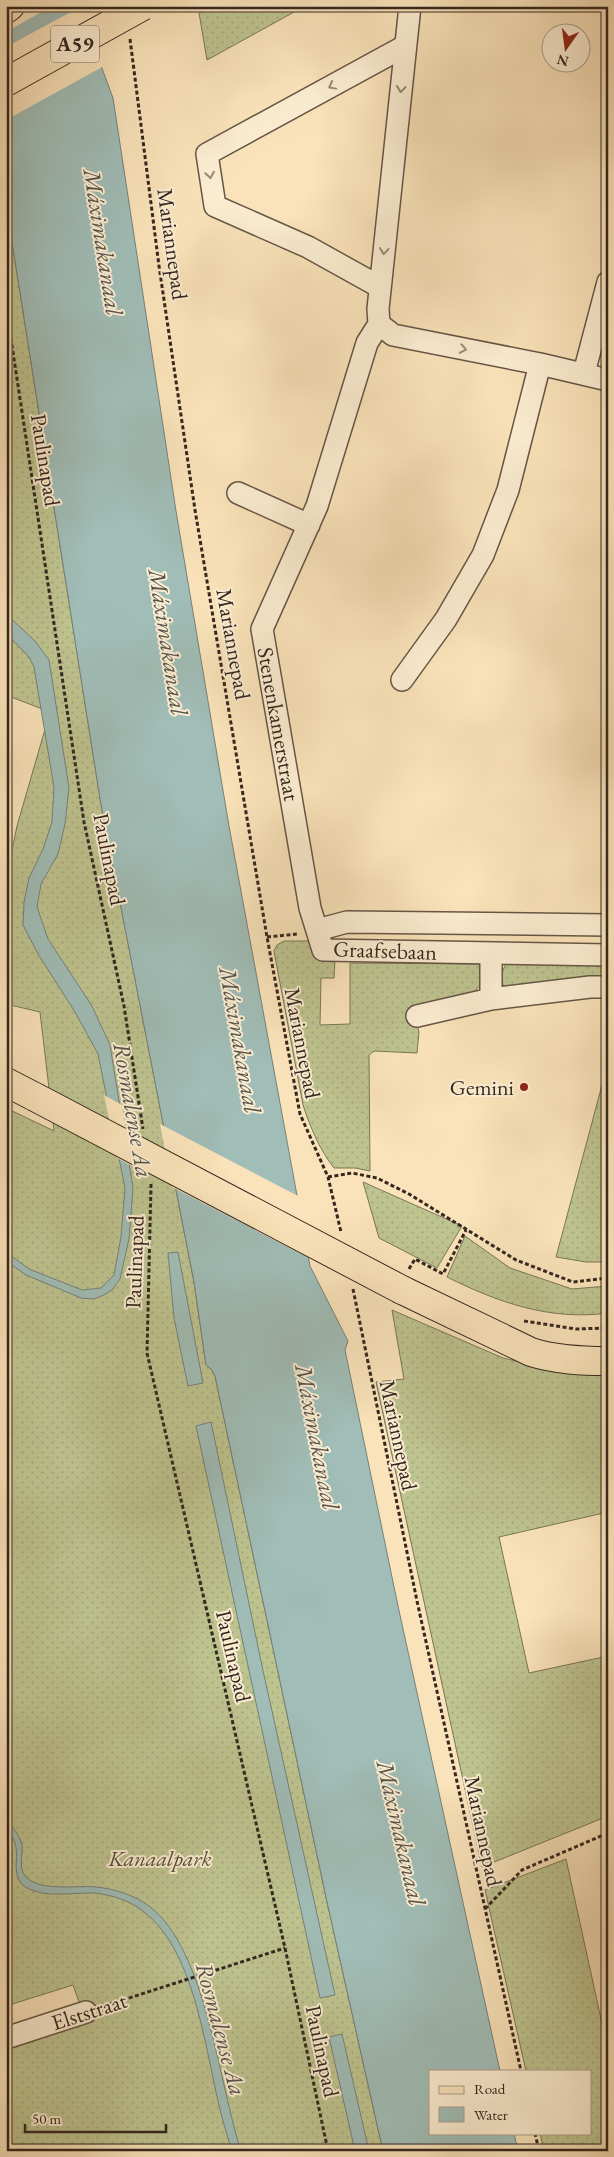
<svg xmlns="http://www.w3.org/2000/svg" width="614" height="2157" font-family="'EB Garamond',serif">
<defs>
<pattern id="grass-dots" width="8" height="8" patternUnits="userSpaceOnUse" patternTransform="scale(1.25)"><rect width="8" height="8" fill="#bec490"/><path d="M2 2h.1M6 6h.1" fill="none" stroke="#a4a87c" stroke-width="1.8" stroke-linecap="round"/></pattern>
</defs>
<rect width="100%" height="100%" fill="#fae3ba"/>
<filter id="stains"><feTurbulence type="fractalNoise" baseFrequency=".004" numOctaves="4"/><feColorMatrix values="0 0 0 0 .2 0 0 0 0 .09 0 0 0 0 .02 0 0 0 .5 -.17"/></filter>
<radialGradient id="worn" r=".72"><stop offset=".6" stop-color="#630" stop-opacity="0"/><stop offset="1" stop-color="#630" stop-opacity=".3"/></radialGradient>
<path fill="url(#grass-dots)" stroke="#797658" d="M212,6H305L207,60L199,13Z
M6,204L101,804L194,1282L206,1365L212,1370L215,1376L327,1902L383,2151H6V2049L86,2021L73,1985L6,2006V1108L54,1131L40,1012L6,1004V879L17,826L50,712L6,695Z
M284,941H309L314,947L335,959L334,978H321L320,1025L350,1024V963L481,964L480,985L474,992L413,1009L419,1032L417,1053L374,1051L369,1055L370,1171L355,1168H334C320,1150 310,1127 303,1105L274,951L277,945Z
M506,964L608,965V981L506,988L501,982V974Z
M602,1085L608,1088V1262H586L556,1257Z
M363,1182L462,1226L437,1268L379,1238Z
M465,1236L510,1268L572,1289L608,1286V1313C550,1321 497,1302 447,1277Z
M392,1310L503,1358L546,1368L608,1370V1512L499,1537L529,1673L608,1656V1816L482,1867L376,1382L404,1379Z
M566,1859L608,2051V2151H544L540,2133H590V2071H526L485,1890Z"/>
<path fill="#a0bdb7" stroke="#75817a" d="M6,6H79L113,98L176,511L229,826L310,1266L348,1341L345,1350L398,1606L500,2071H430V2133H514L518,2151H383L327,1902L215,1376L212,1370L206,1365L194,1282L101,805L6,204Z
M6,614L35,641L49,660L69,788L65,824L58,854L41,884L37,907L48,939L92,1006L110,1045L133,1188L129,1239L120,1279L112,1290L104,1295L94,1299L81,1298L26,1275L6,1261V1252L29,1269L82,1290L101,1288L114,1275L121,1237L125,1188L98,1054L75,1012L38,954L23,925L24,902L29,878L43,849L52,822L54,787L34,667L29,657L6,633Z
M178,1252L203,1383L188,1386L174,1318L168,1253Z
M211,1422L262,1666L335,1995L320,1998L196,1426Z
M6,1819C12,1826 20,1836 22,1845C23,1855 18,1869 26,1877C40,1892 78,1885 96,1887C115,1889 134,1895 149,1906C206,1948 219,2085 241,2151H232C226,2132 220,2112 216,2092C204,2038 191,1947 144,1912C131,1901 112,1895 95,1893C75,1892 31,1901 19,1880C13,1868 19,1856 15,1843C12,1834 6,1829 6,1819Z
M342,2034L369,2151H355L329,2037Z"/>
<path fill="#fae3ba" d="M6,6H52L6,32Z
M82,6L104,66L6,120V47Z
M104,1095L122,1105L132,1166L117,1158Z
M160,1124L300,1197L311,1259L172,1187Z"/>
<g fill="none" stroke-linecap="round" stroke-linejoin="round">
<defs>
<path id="minor" d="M410,6L378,309L379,324L393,335L540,364L608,380
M380,287L308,247L215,206L207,154L405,46
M379,324L367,343L317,506L262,629L310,908L323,950L608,955
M584,373L608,282
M238,493L309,525
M402,680L446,619L483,555L508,490L540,364
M317,930L347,922L608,925
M491,999V954
M417,1016L491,999L590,987H608
M6,2038L86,2012"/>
<path id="major" d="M6,1082L35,1097
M402,1290L531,1352C556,1360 582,1361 608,1361"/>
<path id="highway" d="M6,9L10,6"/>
</defs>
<use href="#minor" stroke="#665646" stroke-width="24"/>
<use href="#major" stroke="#34271f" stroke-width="30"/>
<use href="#highway" stroke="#34271f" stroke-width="30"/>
<path stroke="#34271f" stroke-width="3" stroke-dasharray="4 2.5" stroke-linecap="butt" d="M130,39L159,266L195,510L267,937L300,1114L328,1177L341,1232
M6,306L84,822L124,1006L143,1129
M267,937L298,934
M328,1177L352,1173L377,1178L409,1194L516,1260L573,1282L608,1278
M151,1184L147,1353L285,1948L328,2151
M409,1269L415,1259L443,1274L466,1230
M353,1289L417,1601L521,2071
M524,1321L576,1329L608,1328
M485,1909L522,1870L608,1833
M104,2006L285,1948
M535,2133L539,2151"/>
<use href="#minor" stroke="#fcedd2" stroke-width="21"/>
<use href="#major" stroke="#fae3ba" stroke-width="28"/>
<use href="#highway" stroke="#fae3ba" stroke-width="28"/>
<defs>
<path id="major-bridge" d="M35,1097L402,1290"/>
<path id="highway-bridge" d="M6,82L143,6"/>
</defs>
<use href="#major-bridge" stroke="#34271f" stroke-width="30" stroke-linecap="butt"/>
<use href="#highway-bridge" stroke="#34271f" stroke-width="30" stroke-linecap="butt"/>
<use href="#major-bridge" stroke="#fae3ba" stroke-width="28"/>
<use href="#highway-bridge" stroke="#fae3ba" stroke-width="28"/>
</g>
<defs><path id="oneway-chevron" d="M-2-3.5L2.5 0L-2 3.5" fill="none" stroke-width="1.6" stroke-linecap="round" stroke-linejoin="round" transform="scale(1.25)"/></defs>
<g stroke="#988a78">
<use href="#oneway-chevron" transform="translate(332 86) rotate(151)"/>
<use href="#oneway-chevron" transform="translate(401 89) rotate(96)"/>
<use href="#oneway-chevron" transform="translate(210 175) rotate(81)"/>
<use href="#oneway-chevron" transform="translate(384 251) rotate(96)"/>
<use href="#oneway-chevron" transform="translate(463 349) rotate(11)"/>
</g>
<circle fill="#8f2418" stroke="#fcedd2" stroke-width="2" cx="524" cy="1087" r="5"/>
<g text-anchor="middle" stroke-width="4" stroke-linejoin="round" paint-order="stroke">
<rect fill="#fcedd2" stroke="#706255" stroke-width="1" x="51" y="25.5" width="48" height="37" rx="4"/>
<g font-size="21" font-weight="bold" fill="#34271f">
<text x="75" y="51">A59</text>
</g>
<g font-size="22" fill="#34271f" stroke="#fcedd2">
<text transform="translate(173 244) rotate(82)" y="8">Mariannepad</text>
<text transform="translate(46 460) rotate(81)" y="8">Paulinapad</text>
<text transform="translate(234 644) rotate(80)" y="8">Mariannepad</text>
<text transform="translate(279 724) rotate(80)" y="8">Stenenkamerstraat</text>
<text transform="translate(110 859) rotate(79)" y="8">Paulinapad</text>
<text transform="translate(385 950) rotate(2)" y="8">Graafsebaan</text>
<text transform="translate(303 1043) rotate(79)" y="8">Mariannepad</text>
<text transform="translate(134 1262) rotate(-88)" y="8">Paulinapad</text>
<text transform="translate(399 1435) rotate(78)" y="8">Mariannepad</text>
<text transform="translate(234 1656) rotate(77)" y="8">Paulinapad</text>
<text transform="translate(484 1831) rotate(78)" y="8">Mariannepad</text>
<text transform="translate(89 2011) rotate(-18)" y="8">Elststraat</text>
<text transform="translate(323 2051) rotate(78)" y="8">Paulinapad</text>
</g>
<g font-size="22" fill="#34271f" stroke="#fcedd2" text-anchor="end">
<text x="514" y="1095">Gemini</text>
</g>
<g font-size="22" font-style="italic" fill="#564e3b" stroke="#fcedd2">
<text x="160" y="1866">Kanaalpark</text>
</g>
<g font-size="24" font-style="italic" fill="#54544d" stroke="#fcedd2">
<text transform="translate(103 242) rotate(81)" y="8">Máximakanaal</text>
<text transform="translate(168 642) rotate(81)" y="8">Máximakanaal</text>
<text transform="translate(240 1040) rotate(80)" y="8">Máximakanaal</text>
<text transform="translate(133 1110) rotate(80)" y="8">Rosmalense Aa</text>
<text transform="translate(317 1437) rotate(79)" y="8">Máximakanaal</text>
<text transform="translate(401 1833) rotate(77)" y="8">Máximakanaal</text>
<text transform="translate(221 2029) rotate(75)" y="8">Rosmalense Aa</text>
</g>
</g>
<rect width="614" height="2157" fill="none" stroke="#fae3ba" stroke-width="25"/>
<rect x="8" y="8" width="599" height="2142" fill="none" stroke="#34271f" stroke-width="2.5"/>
<rect x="12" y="12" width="589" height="2132" fill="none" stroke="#34271f"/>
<rect x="429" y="2070" width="162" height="65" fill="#fcedd2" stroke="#ac9e8a"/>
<rect x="439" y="2086" width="25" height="8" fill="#fae3ba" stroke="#ac9e8a"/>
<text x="474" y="2094" font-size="15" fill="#34271f">Road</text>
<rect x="439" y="2107" width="25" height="15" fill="#a0bdb7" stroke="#ac9e8a"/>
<text x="474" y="2120" font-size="15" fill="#34271f">Water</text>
<g transform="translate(566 48) rotate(194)"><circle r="24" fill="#fcedd2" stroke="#ac9e8a"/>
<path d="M0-4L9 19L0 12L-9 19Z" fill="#8f2418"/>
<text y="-8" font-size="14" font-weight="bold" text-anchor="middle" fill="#34271f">N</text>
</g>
<path d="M25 2124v8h141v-8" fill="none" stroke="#34271f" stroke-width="2.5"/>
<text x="32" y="2124" font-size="15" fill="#34271f" stroke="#fcedd2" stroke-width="4" paint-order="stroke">50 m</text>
<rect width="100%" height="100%" filter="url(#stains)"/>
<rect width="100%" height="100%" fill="url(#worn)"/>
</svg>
